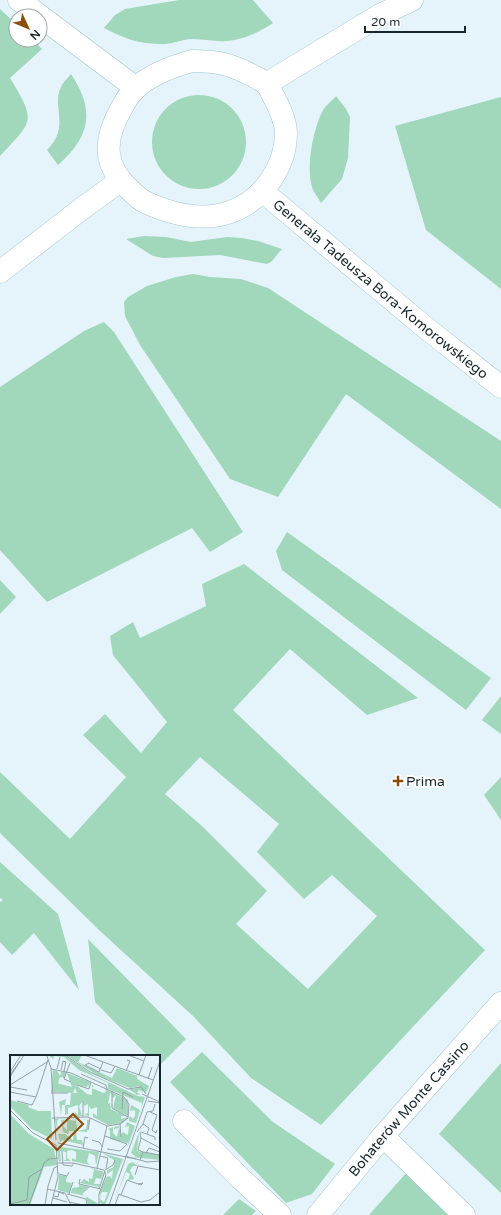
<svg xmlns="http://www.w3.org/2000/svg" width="501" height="1215" font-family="'Varela Round',sans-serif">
<rect width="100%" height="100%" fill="#e5f4fb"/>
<path fill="#a1d7ba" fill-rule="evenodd" d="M179,0H253L273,23C259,32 244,40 227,41C215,42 203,39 190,39C182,40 174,43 166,44C143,45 124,39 104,28L115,15L125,9Z
M0,9L16,24V40H33L42,49L10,78C36,121 34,120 0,156Z
M71,74C95,110 91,136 58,165L47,150C71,126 51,107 61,87C63,82 68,78 71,74Z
M152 142a47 47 0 1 1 94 0a47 47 0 1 1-94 0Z
M336,96L346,109L350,117L348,158L342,179L321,203C319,199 315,194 313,190C305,170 313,129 323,110C326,105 332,101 336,96Z
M501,97V289L426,230L395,126Z
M144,236L166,237L191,242L227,237L242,238L258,241L282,249L271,262L267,264L220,255L163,258L153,256L126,239Z
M193,274L210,277L241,279L268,288L501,441V509L346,394L278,497L230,479L140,345L125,316L124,302L128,297L147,286L176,277Z
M104,322L114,332L243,532L210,552L192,528L47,602L0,550V387L84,331Z
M287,532L491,678L466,710L282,570L276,551Z
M244,564L418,698L367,715L290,649L233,710L485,950L321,1125L251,1078L193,1016L100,931L0,833V772L70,839L126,777L83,735L105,714L141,753L167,722L113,655L110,636L133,622L140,638L206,606L202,584ZM200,757L279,824L257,852L304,899L332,875L377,916L308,989L236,924L267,891L202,826L165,794Z
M0,580L16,597L0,614Z
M501,696V734L482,720Z
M501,777V820L484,795Z
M0,862L58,914L79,990L34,933L12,955L0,942V902L3,900L0,898Z
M88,939L186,1039L159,1066V1056H148L95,1002Z
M202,1052L273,1122L335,1164L312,1194L286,1203L170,1082Z
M501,1063V1193L439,1134Z
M407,1172L450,1215H369Z
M239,1199L256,1211L252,1215H223Z"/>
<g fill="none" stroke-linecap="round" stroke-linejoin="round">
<defs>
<g id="minor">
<path d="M19,0L40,16"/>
<path d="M40,16L136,88"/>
<path d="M192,61C217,61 231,64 253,76C257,78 262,80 266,84C270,87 272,95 275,99C280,109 286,122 286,133C286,167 262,201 230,212C202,222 171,214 145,202C139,199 134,194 129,189C103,165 104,140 120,111C124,103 129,94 136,88C150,75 174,66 192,61Z"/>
<path d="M266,84L380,15L412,0"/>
<path id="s1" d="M262,191L426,328L501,387"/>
<path d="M0,272L84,207L120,181"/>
<path d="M184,1121L240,1178L280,1215"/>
<path d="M383,1136L464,1215"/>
<path id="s2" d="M318,1215L383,1136L501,1003"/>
</g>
</defs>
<use href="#minor" stroke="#a0c5d5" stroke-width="23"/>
<use href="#minor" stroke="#fff" stroke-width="22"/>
</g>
<path fill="#894f08" stroke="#fff" stroke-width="1.5" d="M396 775h4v4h4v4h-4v4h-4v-4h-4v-4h4z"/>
<g text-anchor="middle" stroke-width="4" stroke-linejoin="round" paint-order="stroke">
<g font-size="14" fill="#17262c" stroke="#fff">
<text dy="5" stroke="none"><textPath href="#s1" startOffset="154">Generała Tadeusza Bora-Komorowskiego</textPath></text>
<text dy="5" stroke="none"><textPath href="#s2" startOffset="140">Bohaterów Monte Cassino</textPath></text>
</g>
<g font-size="14" fill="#17262c" stroke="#fff" text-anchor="start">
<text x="406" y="786">Prima</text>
</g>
</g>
<g transform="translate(10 1055)">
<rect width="150" height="150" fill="#e5f4fb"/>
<path d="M38,0H54L83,20L128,41L135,42L131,54L132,48L98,34V28L69,15L54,2L44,1L43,4ZM56,0H72L68,7L102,23L107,13L127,21V24L139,31L137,36L135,38L133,35V37L129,35L127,38L131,39L127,40L119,34H124L130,31L120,33L87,20ZM43,15L47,16L50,21L51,17H56L54,23L50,22L48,28L50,29L62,32L57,18L80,27L79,33L78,29L77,32L66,30L77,39L82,40V30L84,31L82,33L93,38L96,37L95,34L118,45V61L103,53L106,40L102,44V39L100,38L98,49L100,48L101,54L116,61H111V64L118,62L113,68L98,70L83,62V58L87,61V52L81,54L79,51V61L74,60L78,58V49L74,51L73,46L69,51L72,61L64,62L65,57L68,60V50L58,53V59L55,60V50H52L51,60L49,47L56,44L55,50H60L61,38H67L65,33L63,38L41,37ZM0,45L19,50L18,52L28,56H41L42,84L22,74L0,51ZM121,50L130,55L126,68L119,66V63L118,65L120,61L123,64L125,61V55L120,56ZM0,59L19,79L44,94L47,110L34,112L20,150H0ZM65,63L68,76L76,74L77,68V65L68,64L80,65L77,77L66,76L67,85H72L73,90L52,85L50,87L45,64H49L47,66L48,79H55L63,85L64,76H59L58,79L53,77L51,65L55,64L52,70L57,75V64L65,66ZM117,67L125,71L117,93L118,88L100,84L101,81L100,84V75L98,74L103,72V78L107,82L109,73L104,74V72L109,71L111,80L113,77L118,80L119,71L115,72ZM129,77L127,96L150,100V105L122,102H126L121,98ZM51,92L89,97L86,111L85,101L79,98L77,107L80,110L62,106V103L66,105V97L62,95L57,96V103L61,106H53L56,105V97L50,96L51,106L49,107L47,93ZM92,98L113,104L95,150L90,148V144L94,147L98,137H92L90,141V137L96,122L100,121L102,124L103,115L97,119V115L104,112V105ZM123,107L128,111H123L120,115L124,124L118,125L120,119L116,117L103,150L118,109ZM80,113L94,117L91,124L86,123L84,129H90L89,132L70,128L74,124L79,127V123L82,124L84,115ZM49,120L57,121L56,127L62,128L59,138L48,135ZM69,130L80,132L72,139L87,148L88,150H78L76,141L61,138L62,133L69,132Z" fill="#a1d7ba"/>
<path fill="none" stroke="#93a2a8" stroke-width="1" d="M55,0L80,17L118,34L131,32L136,39M74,0L143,25M118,0L134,6M37,1L41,13L46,85M60,8L54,24L61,27M78,8L91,14M79,8L75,10L89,17L93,7M41,14L61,18L114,42L119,49L118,63L110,69L97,71L78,62L42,63M47,14L50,2M51,15L53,6L56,7L54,16M91,15L101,18L105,11M116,16L120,6L117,5M0,17L11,0M71,19L96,30L97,34M0,20L10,6M129,20L136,0M0,22L14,0M138,24L142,12M0,30L37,7M67,30L79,34L81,27M0,32L17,35M102,36V53L118,62M0,37L26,42L38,5M41,38H58M132,39L150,47M7,46L22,50L26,42M138,46L150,48M112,54L113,37L123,42M0,55L23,78L46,90M140,57L147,60L142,75L146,78L147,75M73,62V46M110,69L111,82M133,69L139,73L137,79M78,75L80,63M127,77L133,69L137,57L143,56L145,49M130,77L131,83L150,93M131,77L145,82V85M95,81L117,89L110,96L97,94M131,83L128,95L133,97M82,85L89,87L93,92M48,88L126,104M73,93L75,82L78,83M52,96L53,110L62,111L64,108M136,98L139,93L150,97M90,101L98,103L96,114M115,101L137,107L150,106M130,105L133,97L150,100M48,108H63L94,115L96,120L89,139V150M87,113L97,71M95,115L103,110L105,105M49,119L57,121L59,117M125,120L128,111L150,115M70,124L69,129L91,134M128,129L133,128L131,130L117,125L111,140L131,147L140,145L150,137M37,134L55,138L61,150M89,134L95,116M57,139L76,144L77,150M59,139L63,127M44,141L48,142L49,137L54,139M43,143L57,147M59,147L73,150M0,149L17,145L19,122L32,114M19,150L34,108L39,104L48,103M35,150L38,131L44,113L48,111M41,150L48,122L46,90M99,150L150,6M105,150L109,139L111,140"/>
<path fill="#894f08" fill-opacity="0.15" stroke="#894f08" stroke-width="2" d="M63,59L73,69L47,95L37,84Z"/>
<rect width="150" height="150" fill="none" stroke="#17262c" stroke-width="2"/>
</g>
<g transform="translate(28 28) rotate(134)"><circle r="19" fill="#ffffff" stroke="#a2a8ab"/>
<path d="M0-3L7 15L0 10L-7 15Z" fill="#894f08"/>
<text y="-6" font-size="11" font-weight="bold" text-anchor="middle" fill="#17262c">N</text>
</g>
<path d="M365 26v6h100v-6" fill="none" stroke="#17262c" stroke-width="2"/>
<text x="371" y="26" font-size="12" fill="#17262c" stroke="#ffffff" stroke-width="3" paint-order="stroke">20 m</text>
</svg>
